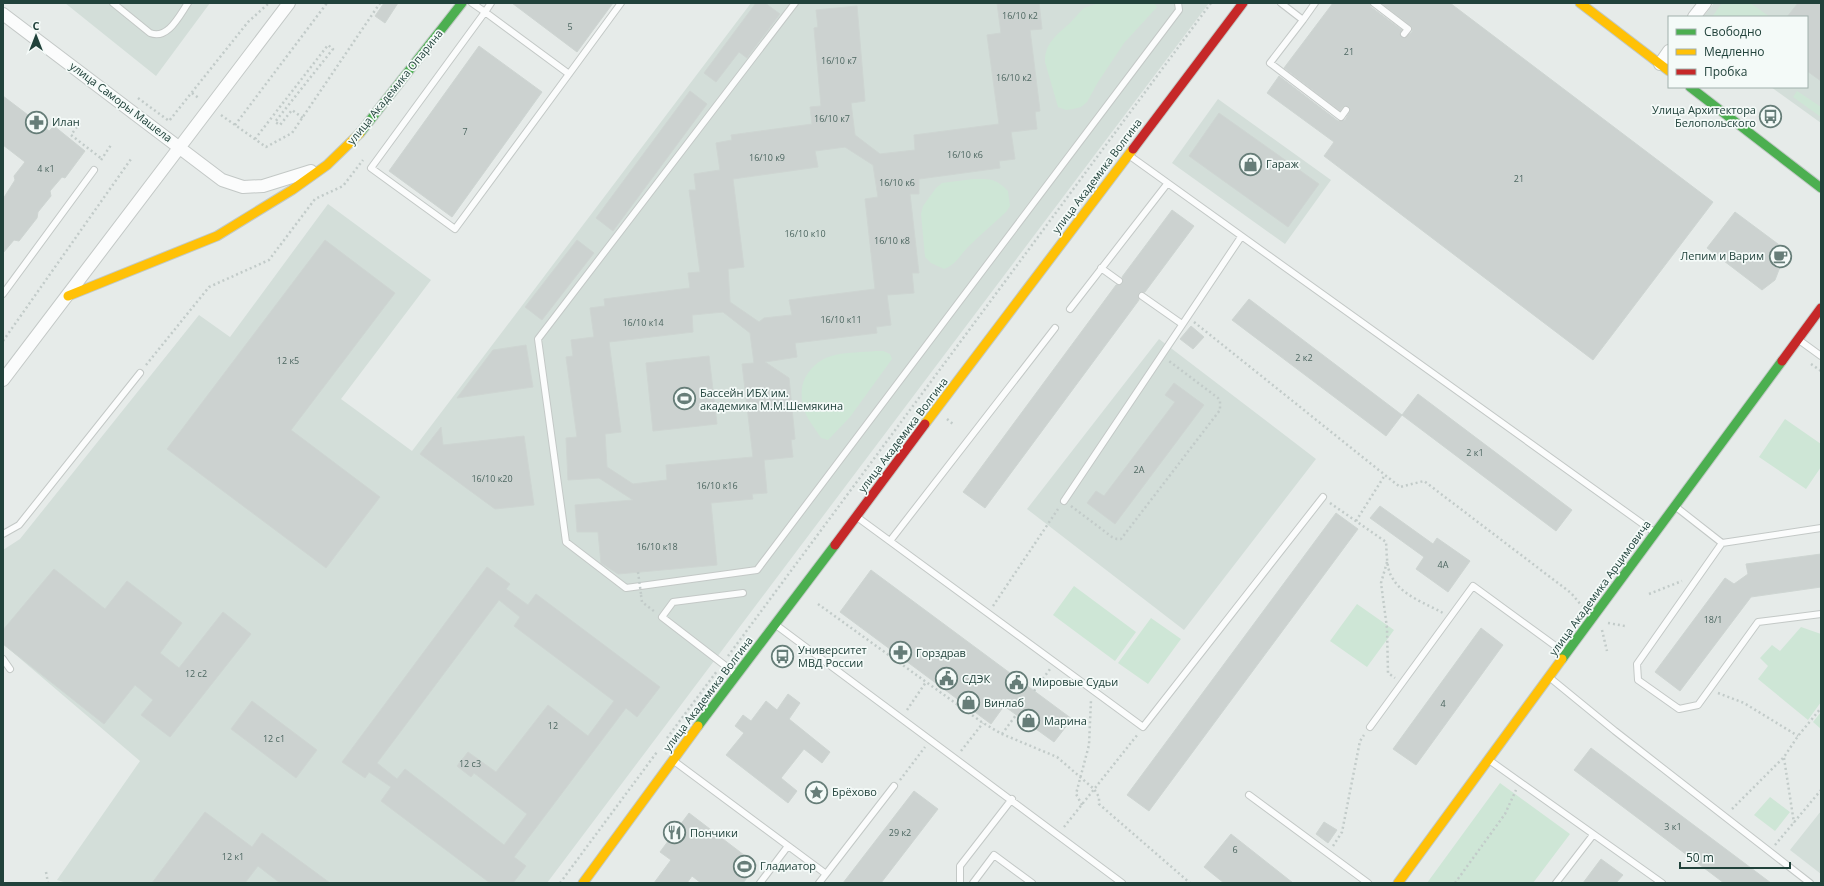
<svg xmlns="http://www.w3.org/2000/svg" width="1824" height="886" font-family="'Open Sans',sans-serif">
<rect width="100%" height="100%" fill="#e6ebe9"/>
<path fill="#d3ded9" d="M65,3H210L156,76Z
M751,3H1209L547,883H67L57,880L140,761L3,644V550L20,539L199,315L230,337L328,204L431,280L341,399L412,451Z
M1714,3H1821V123L1771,87H1807V17H1703Z
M1218,99L1331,180L1285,244L1172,163Z
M1159,339L1316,459L1184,630L1027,509Z
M1821,811V874L1790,850Z"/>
<path fill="#cee6d6" d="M1099,3H1154L1157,7L1124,43L1098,82L1087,102L1081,107L1073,109L1066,110L1058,107L1045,62C1044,43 1059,33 1071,22C1076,17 1079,12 1084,8C1089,6 1094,5 1099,3Z
M1722,3H1750L1770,17H1712Z
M1797,91L1821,107V117L1793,97Z
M973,179C989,179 996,178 1008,191L1010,206L1006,212C993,224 979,236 967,248C959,257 955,265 944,269L931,263L925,257L921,214L923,206L936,188L942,183Z
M876,351H883L890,354L892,359L850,417L828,440L821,438C816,429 808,421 805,412C801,401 800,388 805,378C821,349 848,354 876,351Z
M1785,419L1821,444V467L1806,489L1759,457Z
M1074,586L1136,632L1115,661L1053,615Z
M1357,604L1394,630L1367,667L1330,641Z
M1151,618L1181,639L1148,684L1118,663Z
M1801,627L1821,634V702L1808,720L1758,679L1768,666L1760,658L1772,645L1780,651Z
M1821,712V729L1813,722Z
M1500,783L1570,834L1533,883H1427Z
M1770,797L1790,812L1775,831L1754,815Z"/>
<path fill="#ccd2d0" stroke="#ced5d2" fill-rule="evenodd" d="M384,3H398L385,23L375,16Z
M512,3H613L577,52Z
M756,3H765L780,14L747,58L739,52L716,82L704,73Z
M997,3H1039L1042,29L1030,30L1040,111L1035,112L1037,129L1011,132L1015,159L999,161L1000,168L919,179V194H910L919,273H912L914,293L887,295L891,325L876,327L877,333L795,343L797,357L765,362L789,378L795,439L791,440L793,457L764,460L767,493L752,494L753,499L711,503L717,565L618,574L601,563L598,532H577L575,505L633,500L599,478L568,480L566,438L577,437L566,357L573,356L571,340L594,337L590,308L605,306L604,299L690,288L688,273L700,272L689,190H696L694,174L720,170L716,143L732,140L731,135L812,124L810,107L821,106L814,28L818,27L816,10L857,6L865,101L851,103L855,135L880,154L915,150L914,135L999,124L987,35L1001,33ZM845,147L873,165L878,197L865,199L875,289L789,300L792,315L764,318L759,322L730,302L728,269L744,267L733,179L818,167L815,151ZM723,312L750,333L754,363L742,364L753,457L666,465L667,480L633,484L607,467L605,434L621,432L609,342L693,332L692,315Z
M1333,3H1370L1371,7L1402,30L1400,35L1404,38L1412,32V27L1381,3H1450L1713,202L1593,360L1324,156L1334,142L1267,93L1279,76L1338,121L1345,120L1350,111L1349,107L1344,106L1340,111L1284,68Z
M1798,3H1821V81L1807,71V17H1787Z
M479,46L542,92L452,217L389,171Z
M690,91L707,104L613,231L596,218Z
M3,96L49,131L54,126L85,151L65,178L62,177L50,191L51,196L38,212L37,218L19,241L14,240L3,253V199L15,180L14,176L25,162L3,145Z
M1219,113L1319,184L1288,227L1189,156Z
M1172,210L1194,226L1145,292L1139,293L1138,296L1139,300L985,508L963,492L1116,285L1122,284L1123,281L1122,277Z
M1735,212L1790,253L1780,267L1775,280L1762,290L1707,248Z
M325,240L395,293L291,430L380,497L326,568L167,449Z
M577,240L594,253L542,320L525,307Z
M1249,299L1402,415L1386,436L1232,320Z
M1191,326L1204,337L1193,349L1180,339Z
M526,345L533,387L457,398L493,350Z
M709,356L717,424L653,431L646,363Z
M1174,383L1204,405L1115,524L1087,503L1096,491L1104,496L1175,402L1165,395Z
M1418,394L1572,510L1556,531L1402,415Z
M441,427L443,445L524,436L534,505L495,509L420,454Z
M1380,506L1433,544L1437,538L1470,561L1448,592L1416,569L1424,557L1370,518Z
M1336,513L1358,529L1149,811L1127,795Z
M1821,554V587L1751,597L1680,691L1655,672L1725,578L1734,584L1748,574L1746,564Z
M487,567L510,584L506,589L528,605L536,594L660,687L637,717L626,708L514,857L526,866L513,883H490L381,801L391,787L369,772L365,778L342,762ZM499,600L520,617L514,626L614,701L588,736L548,705L496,772L468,752L457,766L471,777L474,773L527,814L504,845L405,769L397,779L377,763Z
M54,569L105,609L127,581L182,623L160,653L179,668L223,612L251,634L170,737L141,715L153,700L135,685L104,724L3,644V630Z
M871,570L1072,719L1054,742L1004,706L991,724L840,612Z
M1481,628L1503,645L1416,765L1393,749Z
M788,694L800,703L789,719L830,752L822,763L804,749L781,778L797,791L788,803L726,755L744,733L735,726L743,715L751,721L766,701L777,710Z
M252,701L317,750L296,778L231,729Z
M1591,748L1771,883H1724L1574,770Z
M914,791L938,809L881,883H843Z
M205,812L252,847L262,833L330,883H280L258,866L245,883H152Z
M689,813L757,865L743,883H701L692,876L687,883H654L671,860L660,852Z
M1324,822L1337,830L1328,843L1316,834Z
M1231,834L1293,883H1224L1204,867Z
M1601,859L1623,875L1616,883H1583Z"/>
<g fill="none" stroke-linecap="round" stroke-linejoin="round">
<defs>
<path id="lane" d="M113,3L150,33C168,40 179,16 188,3
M472,3L485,12L371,168L455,229L569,74
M491,3L485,12L569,74L621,3
M795,3L538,339L566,542L626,588L757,570L1179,10L1178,3
M1281,3L1303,20L1270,63L1341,117L1346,110
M1374,3L1408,29L1404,34
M1303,20L1315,3
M1130,156L1654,532
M1101,268L1119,281
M3,294L94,170
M1142,296L1182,324
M1070,309L1167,184
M1799,340L1821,356
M1064,501L1241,237
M1676,507L1722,543
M857,517L1143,727L1323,497
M1821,528L1722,543L1637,664L1638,680L1679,709L1698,705L1758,622L1821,614
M3,534L19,525L140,373
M890,541L1055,328
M776,625L1122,883
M3,659L10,669
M736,674L662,617L673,602L743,593
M1549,677L1615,731L1810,883
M1370,727L1473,586L1565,653
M1489,760L1662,883
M674,761L826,874L894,786
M1249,795L1368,883
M760,883L788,846
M819,883L826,874
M960,883V866L1012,799
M973,883L994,855L1032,883
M1556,883L1593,835"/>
<path id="street" d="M3,14L222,180L243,187L263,186L311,171
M1694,17L1705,3
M1660,64L1669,51
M3,380L289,3"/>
<path id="fast" d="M1690,87L1821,188
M360,133L462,3
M1562,659L1782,361
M698,726L835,545"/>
<path id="slow" d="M1580,3L1669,71
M68,296L217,236L292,190L327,165L360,133
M925,424L1133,149
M583,883L698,726
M1398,883L1562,659"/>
<path id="jam" d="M1133,149L1243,3
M1782,361L1821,308
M835,545L925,424"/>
</defs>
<use href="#lane" stroke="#c3c8c6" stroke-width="8"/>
<use href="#street" stroke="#c3c8c6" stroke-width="14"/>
<use href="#fast" stroke="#c1c9c6" stroke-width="11"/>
<use href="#slow" stroke="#c1c9c6" stroke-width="11"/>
<use href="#jam" stroke="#c1c9c6" stroke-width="11"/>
<path stroke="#c2cbc9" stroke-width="2.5" stroke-dasharray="2 3" stroke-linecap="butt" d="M192,93L200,99
M138,98L169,121L248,22L269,3
M221,115L266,147L292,133L380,3
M80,123L71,135L102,159
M235,125L327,3
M255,139L328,45L333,49L275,122L280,125L292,110L303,118
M101,160L111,145
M1194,322L1400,487L1424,481L1571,593L1582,606
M3,341L131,159
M1811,364L1821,371
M146,365L209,287L269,260L315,199L343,186L363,160
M947,419L953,424
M1330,503L1386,542C1387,554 1386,569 1393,579C1403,596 1427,604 1443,613
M1071,506L1112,537L1117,539H1121L1220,410V401L1218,398L1169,361
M1356,521L1385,475
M1387,562L1381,583L1387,628L1388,673L1395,678
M1649,594L1682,581
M641,595L642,602L655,612
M818,604L983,723L1002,734L1057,757L1094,789L1099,797V804L1190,883
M993,606L1058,509
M1608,623L1625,626
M1602,630L1607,651
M728,656L1211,3
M1034,691L1050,669
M1718,693L1744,703L1798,736
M907,710L926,682
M1002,734L1016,715
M667,738L717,671
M961,751L983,723
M1784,758L1794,823
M900,780L925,747
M1082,805L1076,794L1089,745L1091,700
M1732,809L1784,757L1798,736L1821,708
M1064,827L1138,734
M1775,845L1821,790
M1333,846L1342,832L1360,741L1364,735
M46,872L48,883
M560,883L657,752
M1455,883L1505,814L1516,790"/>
<use href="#lane" stroke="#fbfcfc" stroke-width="6"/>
<use href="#street" stroke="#fbfcfc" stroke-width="12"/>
<use href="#fast" stroke="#4caf50" stroke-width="9"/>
<use href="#slow" stroke="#ffc107" stroke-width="9"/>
<use href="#jam" stroke="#c62828" stroke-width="9"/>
<path stroke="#c2cbc9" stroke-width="2.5" stroke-dasharray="2 3" stroke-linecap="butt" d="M638,572L641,594"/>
</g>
<defs>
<symbol id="bus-ring" viewBox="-11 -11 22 22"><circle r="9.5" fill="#f4faf8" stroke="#667d78" stroke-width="1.5"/><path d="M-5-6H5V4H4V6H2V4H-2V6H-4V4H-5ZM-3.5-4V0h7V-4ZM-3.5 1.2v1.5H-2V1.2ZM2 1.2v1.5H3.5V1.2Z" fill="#667d78"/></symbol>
<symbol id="pharmacy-ring" viewBox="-11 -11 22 22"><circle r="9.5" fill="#f4faf8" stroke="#667d78" stroke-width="1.5"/><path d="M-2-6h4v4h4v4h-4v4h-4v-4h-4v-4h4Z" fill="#667d78"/></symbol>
<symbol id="shop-ring" viewBox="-11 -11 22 22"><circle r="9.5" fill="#f4faf8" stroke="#667d78" stroke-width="1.5"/><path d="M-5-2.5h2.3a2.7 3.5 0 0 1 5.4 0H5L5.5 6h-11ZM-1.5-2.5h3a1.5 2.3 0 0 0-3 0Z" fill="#667d78"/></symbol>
<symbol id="cafe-ring" viewBox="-11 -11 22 22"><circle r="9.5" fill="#f4faf8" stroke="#667d78" stroke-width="1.5"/><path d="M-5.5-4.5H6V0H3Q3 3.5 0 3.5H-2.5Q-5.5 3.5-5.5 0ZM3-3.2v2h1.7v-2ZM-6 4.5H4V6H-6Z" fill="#667d78"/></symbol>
<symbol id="stadium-ring" viewBox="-11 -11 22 22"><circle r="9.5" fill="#f4faf8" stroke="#667d78" stroke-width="1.5"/><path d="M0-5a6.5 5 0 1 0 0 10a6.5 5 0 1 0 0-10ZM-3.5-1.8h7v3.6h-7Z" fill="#667d78"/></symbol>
<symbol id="civic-ring" viewBox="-11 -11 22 22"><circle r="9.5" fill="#f4faf8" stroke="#667d78" stroke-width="1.5"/><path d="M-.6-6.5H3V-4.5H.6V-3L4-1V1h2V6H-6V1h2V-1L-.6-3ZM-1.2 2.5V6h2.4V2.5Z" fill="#667d78"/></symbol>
<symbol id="sight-ring" viewBox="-11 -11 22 22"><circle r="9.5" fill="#f4faf8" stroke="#667d78" stroke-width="1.5"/><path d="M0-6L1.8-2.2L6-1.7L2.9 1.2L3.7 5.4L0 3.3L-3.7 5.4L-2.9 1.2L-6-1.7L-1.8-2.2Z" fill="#667d78"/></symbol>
<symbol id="restaurant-ring" viewBox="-11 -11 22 22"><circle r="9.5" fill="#f4faf8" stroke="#667d78" stroke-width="1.5"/><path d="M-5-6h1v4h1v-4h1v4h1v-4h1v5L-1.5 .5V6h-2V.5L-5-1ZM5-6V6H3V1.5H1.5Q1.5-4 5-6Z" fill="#667d78"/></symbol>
</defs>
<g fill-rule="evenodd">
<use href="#bus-ring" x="1758" y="104" width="25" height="25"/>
<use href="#pharmacy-ring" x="24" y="110" width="25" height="25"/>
<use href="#shop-ring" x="1238" y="152" width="25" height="25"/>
<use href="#cafe-ring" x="1768" y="244" width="25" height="25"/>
<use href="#stadium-ring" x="672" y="386" width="25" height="25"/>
<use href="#pharmacy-ring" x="888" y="640" width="25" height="25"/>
<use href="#bus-ring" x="770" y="644" width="25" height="25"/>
<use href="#civic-ring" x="934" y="666" width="25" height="25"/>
<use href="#civic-ring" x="1004" y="670" width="25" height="25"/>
<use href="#shop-ring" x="956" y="690" width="25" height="25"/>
<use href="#shop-ring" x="1016" y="708" width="25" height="25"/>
<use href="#sight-ring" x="804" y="780" width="25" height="25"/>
<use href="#restaurant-ring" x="662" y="820" width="25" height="25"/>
<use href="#stadium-ring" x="732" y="854" width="25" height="25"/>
</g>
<g text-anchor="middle" stroke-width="3.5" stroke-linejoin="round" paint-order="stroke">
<g font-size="9" fill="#4d6761">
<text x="1020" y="19">16/10 к2</text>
<text x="570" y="30">5</text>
<text x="1349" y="55">21</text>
<text x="839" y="64">16/10 к7</text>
<text x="1014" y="81">16/10 к2</text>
<text x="832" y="122">16/10 к7</text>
<text x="465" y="135">7</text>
<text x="965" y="158">16/10 к6</text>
<text x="767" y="161">16/10 к9</text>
<text x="46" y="172">4 к1</text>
<text x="1519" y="182">21</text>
<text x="897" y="186">16/10 к6</text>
<text x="805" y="237">16/10 к10</text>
<text x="892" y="244">16/10 к8</text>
<text x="841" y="323">16/10 к11</text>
<text x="643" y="326">16/10 к14</text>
<text x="1304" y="361">2 к2</text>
<text x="288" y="364">12 к5</text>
<text x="1475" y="456">2 к1</text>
<text x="1139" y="473">2А</text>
<text x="492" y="482">16/10 к20</text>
<text x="717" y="489">16/10 к16</text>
<text x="657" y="550">16/10 к18</text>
<text x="1443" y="568">4А</text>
<text x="1713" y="623">18/1</text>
<text x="196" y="677">12 с2</text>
<text x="1443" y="707">4</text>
<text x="553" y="729">12</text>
<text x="274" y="742">12 с1</text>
<text x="470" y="767">12 с3</text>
<text x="1673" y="830">3 к1</text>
<text x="900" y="836">29 к2</text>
<text x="1235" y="853">6</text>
<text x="233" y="860">12 к1</text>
</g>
<g font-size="11" fill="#21423b" stroke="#f4faf8">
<text transform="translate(395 87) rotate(-51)" y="4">улица Академика Опарина</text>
<text transform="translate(121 102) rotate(37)" y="4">улица Саморы Машела</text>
<text transform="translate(1097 176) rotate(-53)" y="4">улица Академика Волгина</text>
<text transform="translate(903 435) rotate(-53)" y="4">улица Академика Волгина</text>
<text transform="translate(1600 588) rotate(-54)" y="4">улица Академика Арцимовича</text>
<text transform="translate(708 694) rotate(-53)" y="4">улица Академика Волгина</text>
</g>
<g font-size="11" fill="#21423b" stroke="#f4faf8" text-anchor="start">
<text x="1756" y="114" text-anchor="end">Улица Архитектора<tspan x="1756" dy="13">Белопольского</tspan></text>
<text x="52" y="126">Илан</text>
<text x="1266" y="168">Гараж</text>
<text x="1764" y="260" text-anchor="end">Лепим и Варим</text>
<text x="700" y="397">Бассейн ИБХ им.<tspan x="700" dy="13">академика М.М.Шемякина</tspan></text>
<text x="798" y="654">Университет<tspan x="798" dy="13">МВД России</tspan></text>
<text x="916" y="657">Горздрав</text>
<text x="962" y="683">СДЭК</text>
<text x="1032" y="686">Мировые Судьи</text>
<text x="984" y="707">Винлаб</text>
<text x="1044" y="725">Марина</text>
<text x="832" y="796">Брёхово</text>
<text x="690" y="837">Пончики</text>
<text x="760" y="870">Гладиатор</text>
</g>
</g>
<rect width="1824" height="886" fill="none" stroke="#21423b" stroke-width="8"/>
<rect x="1668" y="16" width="140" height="72" fill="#f4faf8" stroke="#a0b0ac"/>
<rect x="1676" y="29" width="20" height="6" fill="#4caf50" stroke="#a0b0ac"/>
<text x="1704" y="36" font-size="12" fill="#21423b">Свободно</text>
<rect x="1676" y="49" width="20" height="6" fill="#ffc107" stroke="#a0b0ac"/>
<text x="1704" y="56" font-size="12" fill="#21423b">Медленно</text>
<rect x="1676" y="69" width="20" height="6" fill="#c62828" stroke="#a0b0ac"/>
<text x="1704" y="76" font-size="12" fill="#21423b">Пробка</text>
<g transform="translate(36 36)" stroke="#f4faf8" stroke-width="3" paint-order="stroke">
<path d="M0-3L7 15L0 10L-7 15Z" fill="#21423b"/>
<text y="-6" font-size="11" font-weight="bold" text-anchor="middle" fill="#21423b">С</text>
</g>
<path d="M1680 862v6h110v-6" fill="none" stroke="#21423b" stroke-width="2"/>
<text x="1686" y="862" font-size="12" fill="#21423b" stroke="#f4faf8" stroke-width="3" paint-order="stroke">50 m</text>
</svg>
